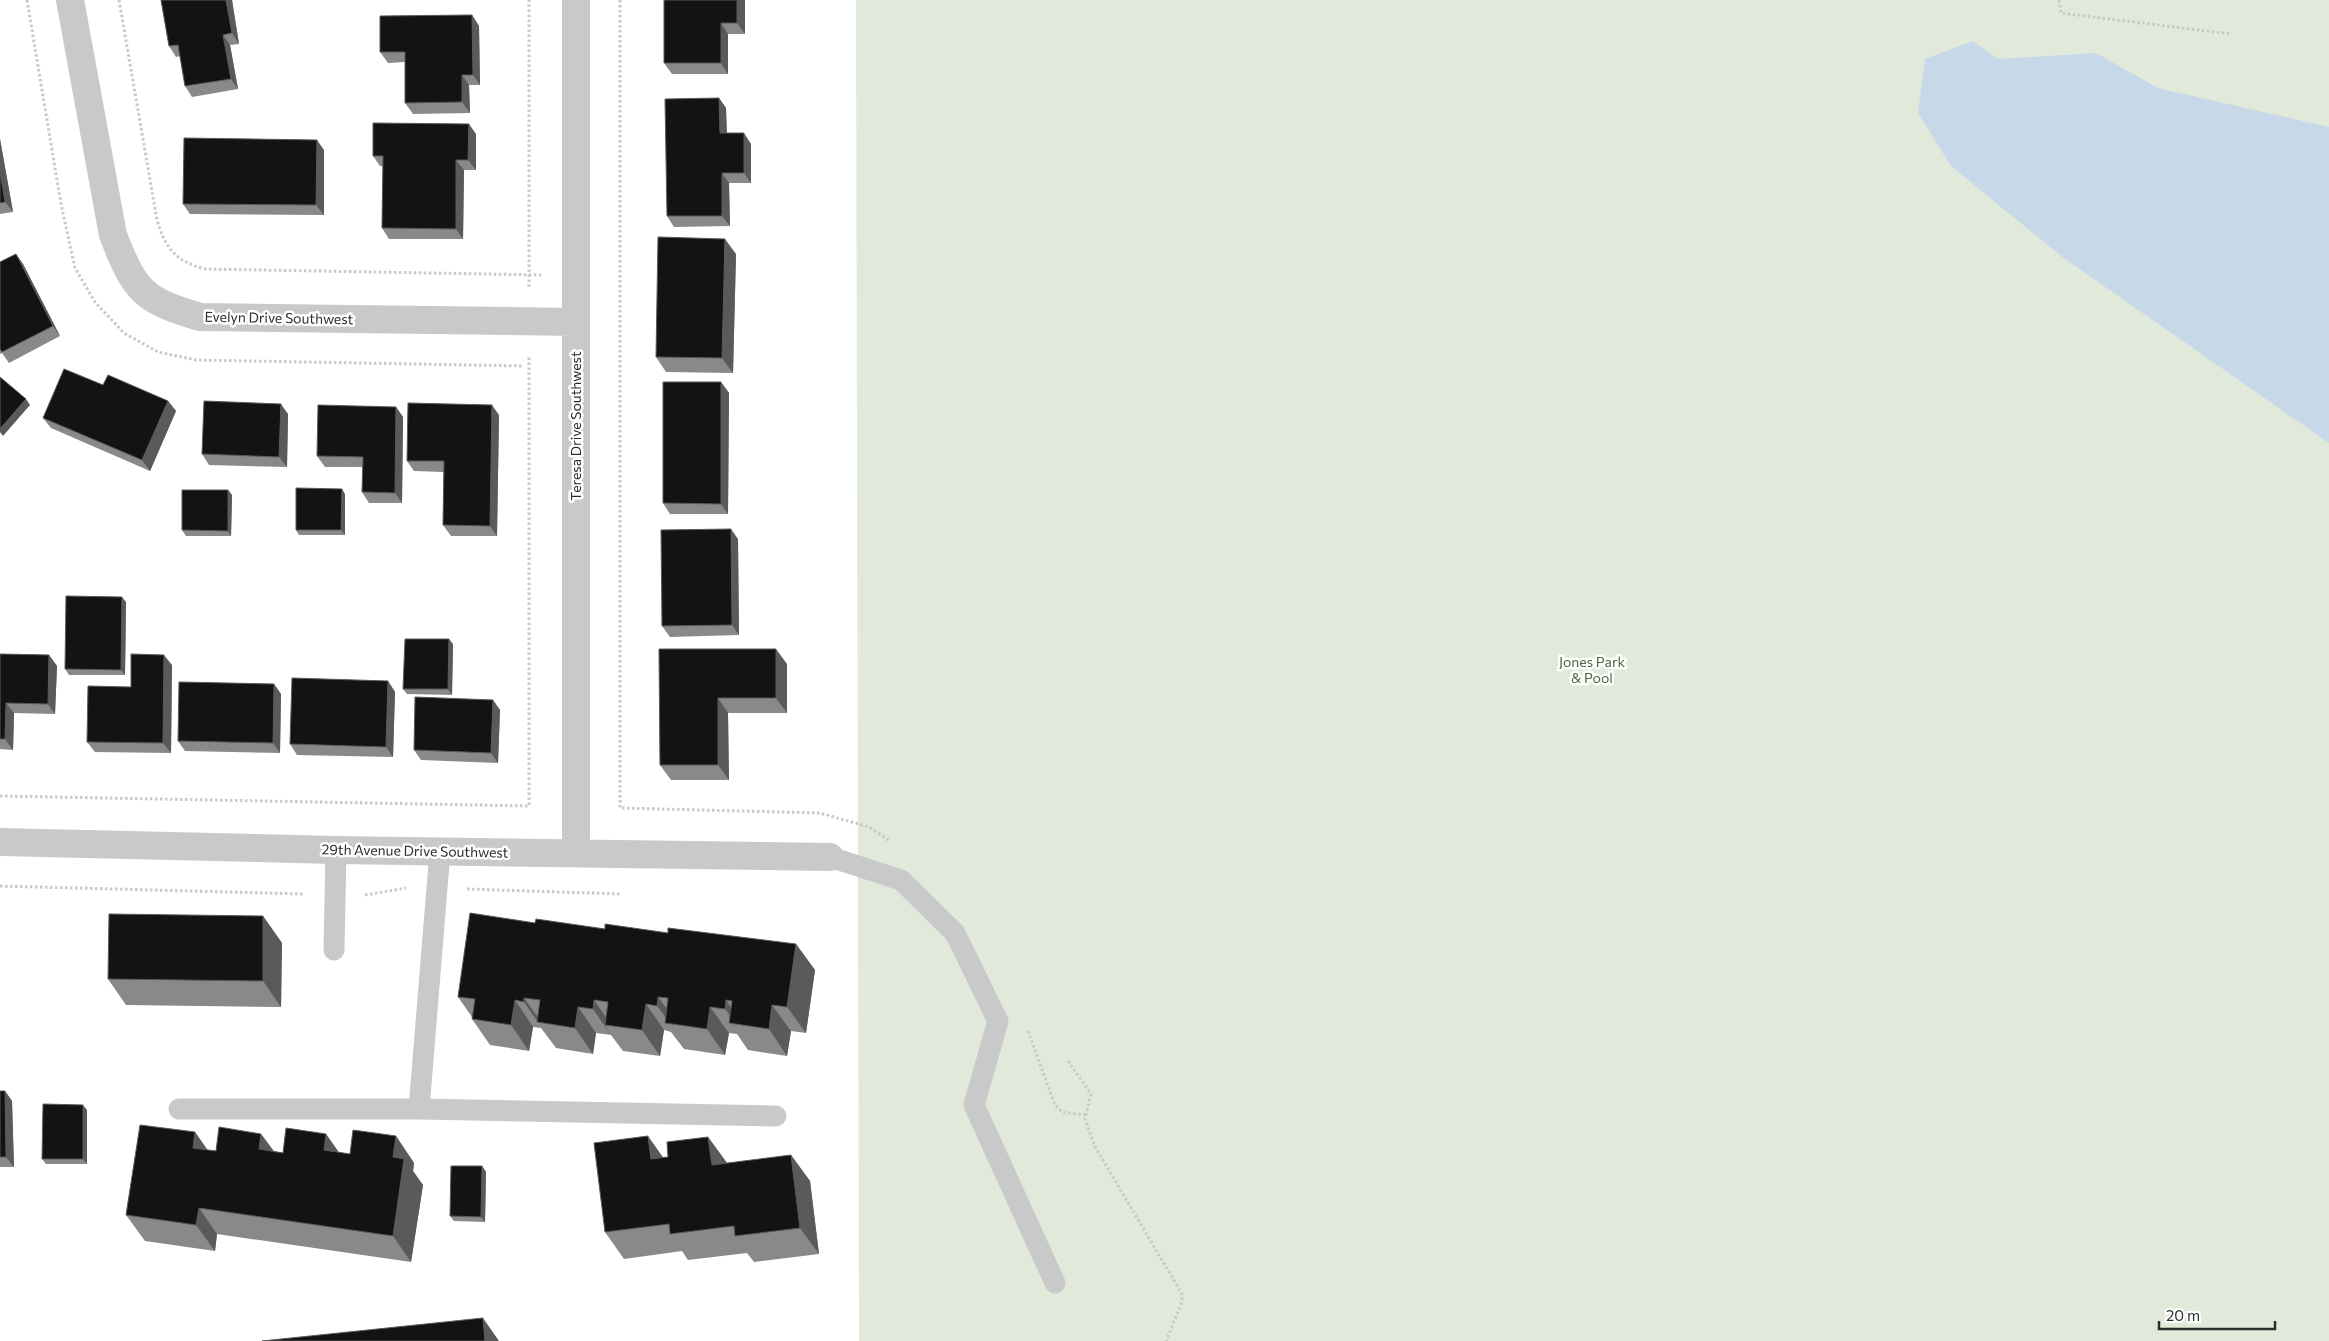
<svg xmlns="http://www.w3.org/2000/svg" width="2329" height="1341" font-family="Commissioner,sans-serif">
<rect width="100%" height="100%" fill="#fff"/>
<path fill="#e1e9da" d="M856,0H2329V1341H859Z"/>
<path fill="#c7d8e8" d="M1973,41L1998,59L2096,53L2158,88L2329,127V443L2061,256L1951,166L1918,113L1925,59Z"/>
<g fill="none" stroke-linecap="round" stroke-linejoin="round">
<path stroke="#c9c9c9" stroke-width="3" stroke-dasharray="2.5 2.5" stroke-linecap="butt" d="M27,0L61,204L75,268L95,302L124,333L158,352L196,360L524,366
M119,0L157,220C166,250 176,261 205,269L543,275
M620,0V808L820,813L869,827L890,841
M2059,0L2061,13L2231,34
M529,287V0
M0,796L529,806V355
M0,886L304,894
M467,889L622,894
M365,895L406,888
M1028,1031L1055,1105L1062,1112L1085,1115
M1068,1061L1091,1094L1085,1119L1094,1145L1182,1294V1302L1166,1341"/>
<path stroke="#c9c9c9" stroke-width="21" d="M830,857L901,880L955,933L998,1021L974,1105L1055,1283
M334,950L336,850
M179,1109H419L776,1116
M419,1109L440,851"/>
<path stroke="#c9c9c9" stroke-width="28" d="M70,0L113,235C135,291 142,300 200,317L576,322
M0,842L336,850L830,857
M576,853V0"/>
</g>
<path fill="#898989" d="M161,0H232L239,44L230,45L238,89L192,97L185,86L180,56L176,57L169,46Z
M745,0V34H728V74H672L664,63Z
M472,15L479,26L480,85H469L470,113L413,114L405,103V62L388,63L380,52Z
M719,98L726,108L727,133L751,144V183H729L730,226L674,227L667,216Z
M476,134V170H464L463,239H389L382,228L383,166H380L373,156Z
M0,139L13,212L0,214Z
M324,150V215L190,214L183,204Z
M16,254L23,264L60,336L9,363L2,353L0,354V262Z
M736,254L733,373L666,372L656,357Z
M721,382L729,393L728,514H670L663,503Z
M168,401L176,411L150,471L51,428L43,418Z
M396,407L403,417L402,503H369L362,492L363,467H325L317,456Z
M288,414L287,467L209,465L202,454Z
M499,415L497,536H451L443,525L444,472L414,471L407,461Z
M228,490L232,495L231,536H186L182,530Z
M345,494V535H299L296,530Z
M738,539L739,635L670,637L662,626Z
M126,602L125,675H69L65,669Z
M453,644L452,695L407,694L403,689Z
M659,649L787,664V713H728L729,780H671L660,765Z
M0,654L49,655L57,666L55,714L14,713L13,750L0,749Z
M172,665L171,753L95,752L87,742Z
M388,681L395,692L393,757L297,755L290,744Z
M274,684L281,694L280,753L185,751L178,741Z
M493,700L500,710L498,763L421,760L414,750Z
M263,916L282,943L281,1007L126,1005L108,979Z
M535,923L605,929L668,933L796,944L815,970L806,1033L791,1031L787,1056L748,1050L737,1034L729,1033L725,1055L684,1049L671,1032L664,1030L660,1056L623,1051L611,1035L596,1033L593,1054L556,1048L541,1028L533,1027L529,1051L490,1045L472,1019V1017L458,997Z
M0,1091H5L12,1101L14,1167H0Z
M87,1110V1164H46L42,1159Z
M195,1132L207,1150L216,1151L261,1134L274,1151L283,1153L326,1134L339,1153L350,1154L396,1136L414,1163L413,1171L423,1185L411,1262L217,1234L215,1251L145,1241L126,1215Z
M708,1137L727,1163L791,1155L810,1181L819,1254L754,1262L747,1253L688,1260L682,1251L624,1259L605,1232L663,1157H668Z
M482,1166L486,1172L485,1222L454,1221L450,1216Z"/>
<path fill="#5a5a5a" d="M226,0H232L239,44L232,33Z
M737,0H745V34L737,23Z
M472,15L479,26L480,85L473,75Z
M721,23L728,34V74L721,63Z
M223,35L230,45L238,89L231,79Z
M462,75L469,85L470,113L462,102Z
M719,98L726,108L727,144L720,133Z
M469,124L476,134V170L468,160Z
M744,133L751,144V183L744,173Z
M0,139L13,212L5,202L0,171Z
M317,140L324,150V215L316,205Z
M456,160L464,170L463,239L456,229Z
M722,173L729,183L730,226L722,216Z
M725,239L736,254L733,373L722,358Z
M16,254L23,264L60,336L53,326Z
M721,382L729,393L728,514L721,504Z
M26,399L30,405L3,436L0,432V429Z
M168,401L176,411L150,471L142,460Z
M281,404L288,414L287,467L279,457Z
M492,405L499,415L497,536L490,526Z
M396,407L403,417L402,503L395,493Z
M342,489L345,494V535L341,530Z
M228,490L232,495L231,536L228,531Z
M731,529L738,539L739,635L732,625Z
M122,597L126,602L125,675L121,670Z
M449,639L453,644L452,695L448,689Z
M776,649L787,664V713L776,698Z
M49,655L57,666L55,714L48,704Z
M164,655L172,665L171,753L163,743Z
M388,681L395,692L393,757L386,747Z
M274,684L281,694L280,753L273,743Z
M718,698L728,713L729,780L718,765Z
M493,700L500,710L498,763L491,753Z
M6,703L14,713L13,750L5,739Z
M263,916L282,943L281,1007L263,981Z
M796,944L815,970L806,1033L787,1007Z
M658,997L677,1023H670L657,1006Z
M524,998L542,1023L538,1022L524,1002Z
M515,1000L533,1027L529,1051L511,1025Z
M594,1000L612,1026L605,1025L611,1035L593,1009Z
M726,1000L743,1026L736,1024L725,1009Z
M646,1004L664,1030L660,1056L642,1030Z
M772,1005L791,1031L787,1056L769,1029Z
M578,1007L596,1033L593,1054L575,1028Z
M710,1007L729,1033L725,1055L707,1029Z
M5,1091L12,1101L14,1167L6,1157Z
M83,1105L87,1110V1164L83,1159Z
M195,1132L214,1159L193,1148Z
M261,1134L280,1160L259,1149Z
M326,1134L345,1161L324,1150Z
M396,1136L414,1163L413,1171L423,1185L411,1262L393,1236V1157Z
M648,1136L667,1163L651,1159Z
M708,1137L727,1163L712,1165Z
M791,1155L810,1181L819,1254L800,1228Z
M482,1166L486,1172L485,1222L481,1217Z
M199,1208L217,1234L215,1251L196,1225Z
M483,1318L499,1341H485Z"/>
<path fill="#131313" stroke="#5a5a5a" d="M161,0H226L232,33L223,35L231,79L185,86L178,45L169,46Z
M664,0H737V23H721V63H664Z
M472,15L473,75H462V102L405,103V52H380V16Z
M719,98L720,133H744V173H722V216H667L665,99Z
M373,123L469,124L468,160H456V229L382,228L383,156H373Z
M184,138L317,140L316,205L183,204Z
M0,171L5,202L0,203Z
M658,237L725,239L722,358L656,357Z
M16,254L53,326L2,352L0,349V262Z
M64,369L103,385L108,375L168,401L142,460L43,418Z
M0,377L26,399L0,429Z
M663,382H721V504L663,503Z
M204,401L281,404L279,457L202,454Z
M408,403L492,405L490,526L443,525L444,461H407Z
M318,405L396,407L395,493L362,492L363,457L317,456Z
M296,488L342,489L341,530H296Z
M182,490H228V531L182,530Z
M731,529L732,625L662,626L661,530Z
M66,596L122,597L121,670L65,669Z
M405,639H449L448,689H403Z
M659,649H776V698H718V765H660Z
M0,654L49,655L48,704L6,703L5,739H0Z
M131,654L164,655L163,743L87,742L88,686L131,687Z
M292,678L388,681L386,747L290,744Z
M179,682L274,684L273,743L178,741Z
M415,697L493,700L491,753L414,750Z
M470,913L535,923L536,919L605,929V924L668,933V928L796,944L787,1007L772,1005L769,1029L729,1023L732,1001L726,1000L725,1009L710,1007L707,1029L665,1023L668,998L658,997L657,1006L646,1004L642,1030L605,1025L608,1002L594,1000L593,1009L578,1007L575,1028L537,1022L540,1000L524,998V1002L515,1000L511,1025L472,1019L475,999L458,997Z
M109,914L263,916V981L108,979Z
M0,1091H5L6,1157H0Z
M43,1104L83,1105V1159H42Z
M140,1125L195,1132L193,1148L216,1151L219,1127L261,1134L259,1149L283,1153L286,1128L326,1134L324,1150L350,1154L353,1130L396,1136L393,1157L404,1159L393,1236L199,1208L196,1225L126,1215Z
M648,1136L651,1159L668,1157L667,1142L708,1137L712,1165L791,1155L800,1228L735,1236L734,1226L670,1234L669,1224L605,1232L594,1143Z
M451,1166H482L481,1217L450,1216Z
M483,1318L485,1341H262Z"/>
<g text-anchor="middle" stroke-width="5" stroke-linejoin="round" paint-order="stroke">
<g font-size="14" fill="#2c2c2c" stroke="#fff">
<text transform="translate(279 318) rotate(1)" y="5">Evelyn Drive Southwest</text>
<text transform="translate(576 426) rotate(-90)" y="5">Teresa Drive Southwest</text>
<text transform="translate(415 851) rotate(1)" y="5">29th Avenue Drive Southwest</text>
</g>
<g font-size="14" fill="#4b643d" stroke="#fff">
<text x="1592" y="667">Jones Park<tspan x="1592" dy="16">&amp; Pool</tspan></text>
</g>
</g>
<path d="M2159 1321v8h116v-8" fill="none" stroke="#2c2c2c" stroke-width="2.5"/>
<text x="2166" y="1321" font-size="15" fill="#2c2c2c" stroke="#ffffff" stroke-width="4" paint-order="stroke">20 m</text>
</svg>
